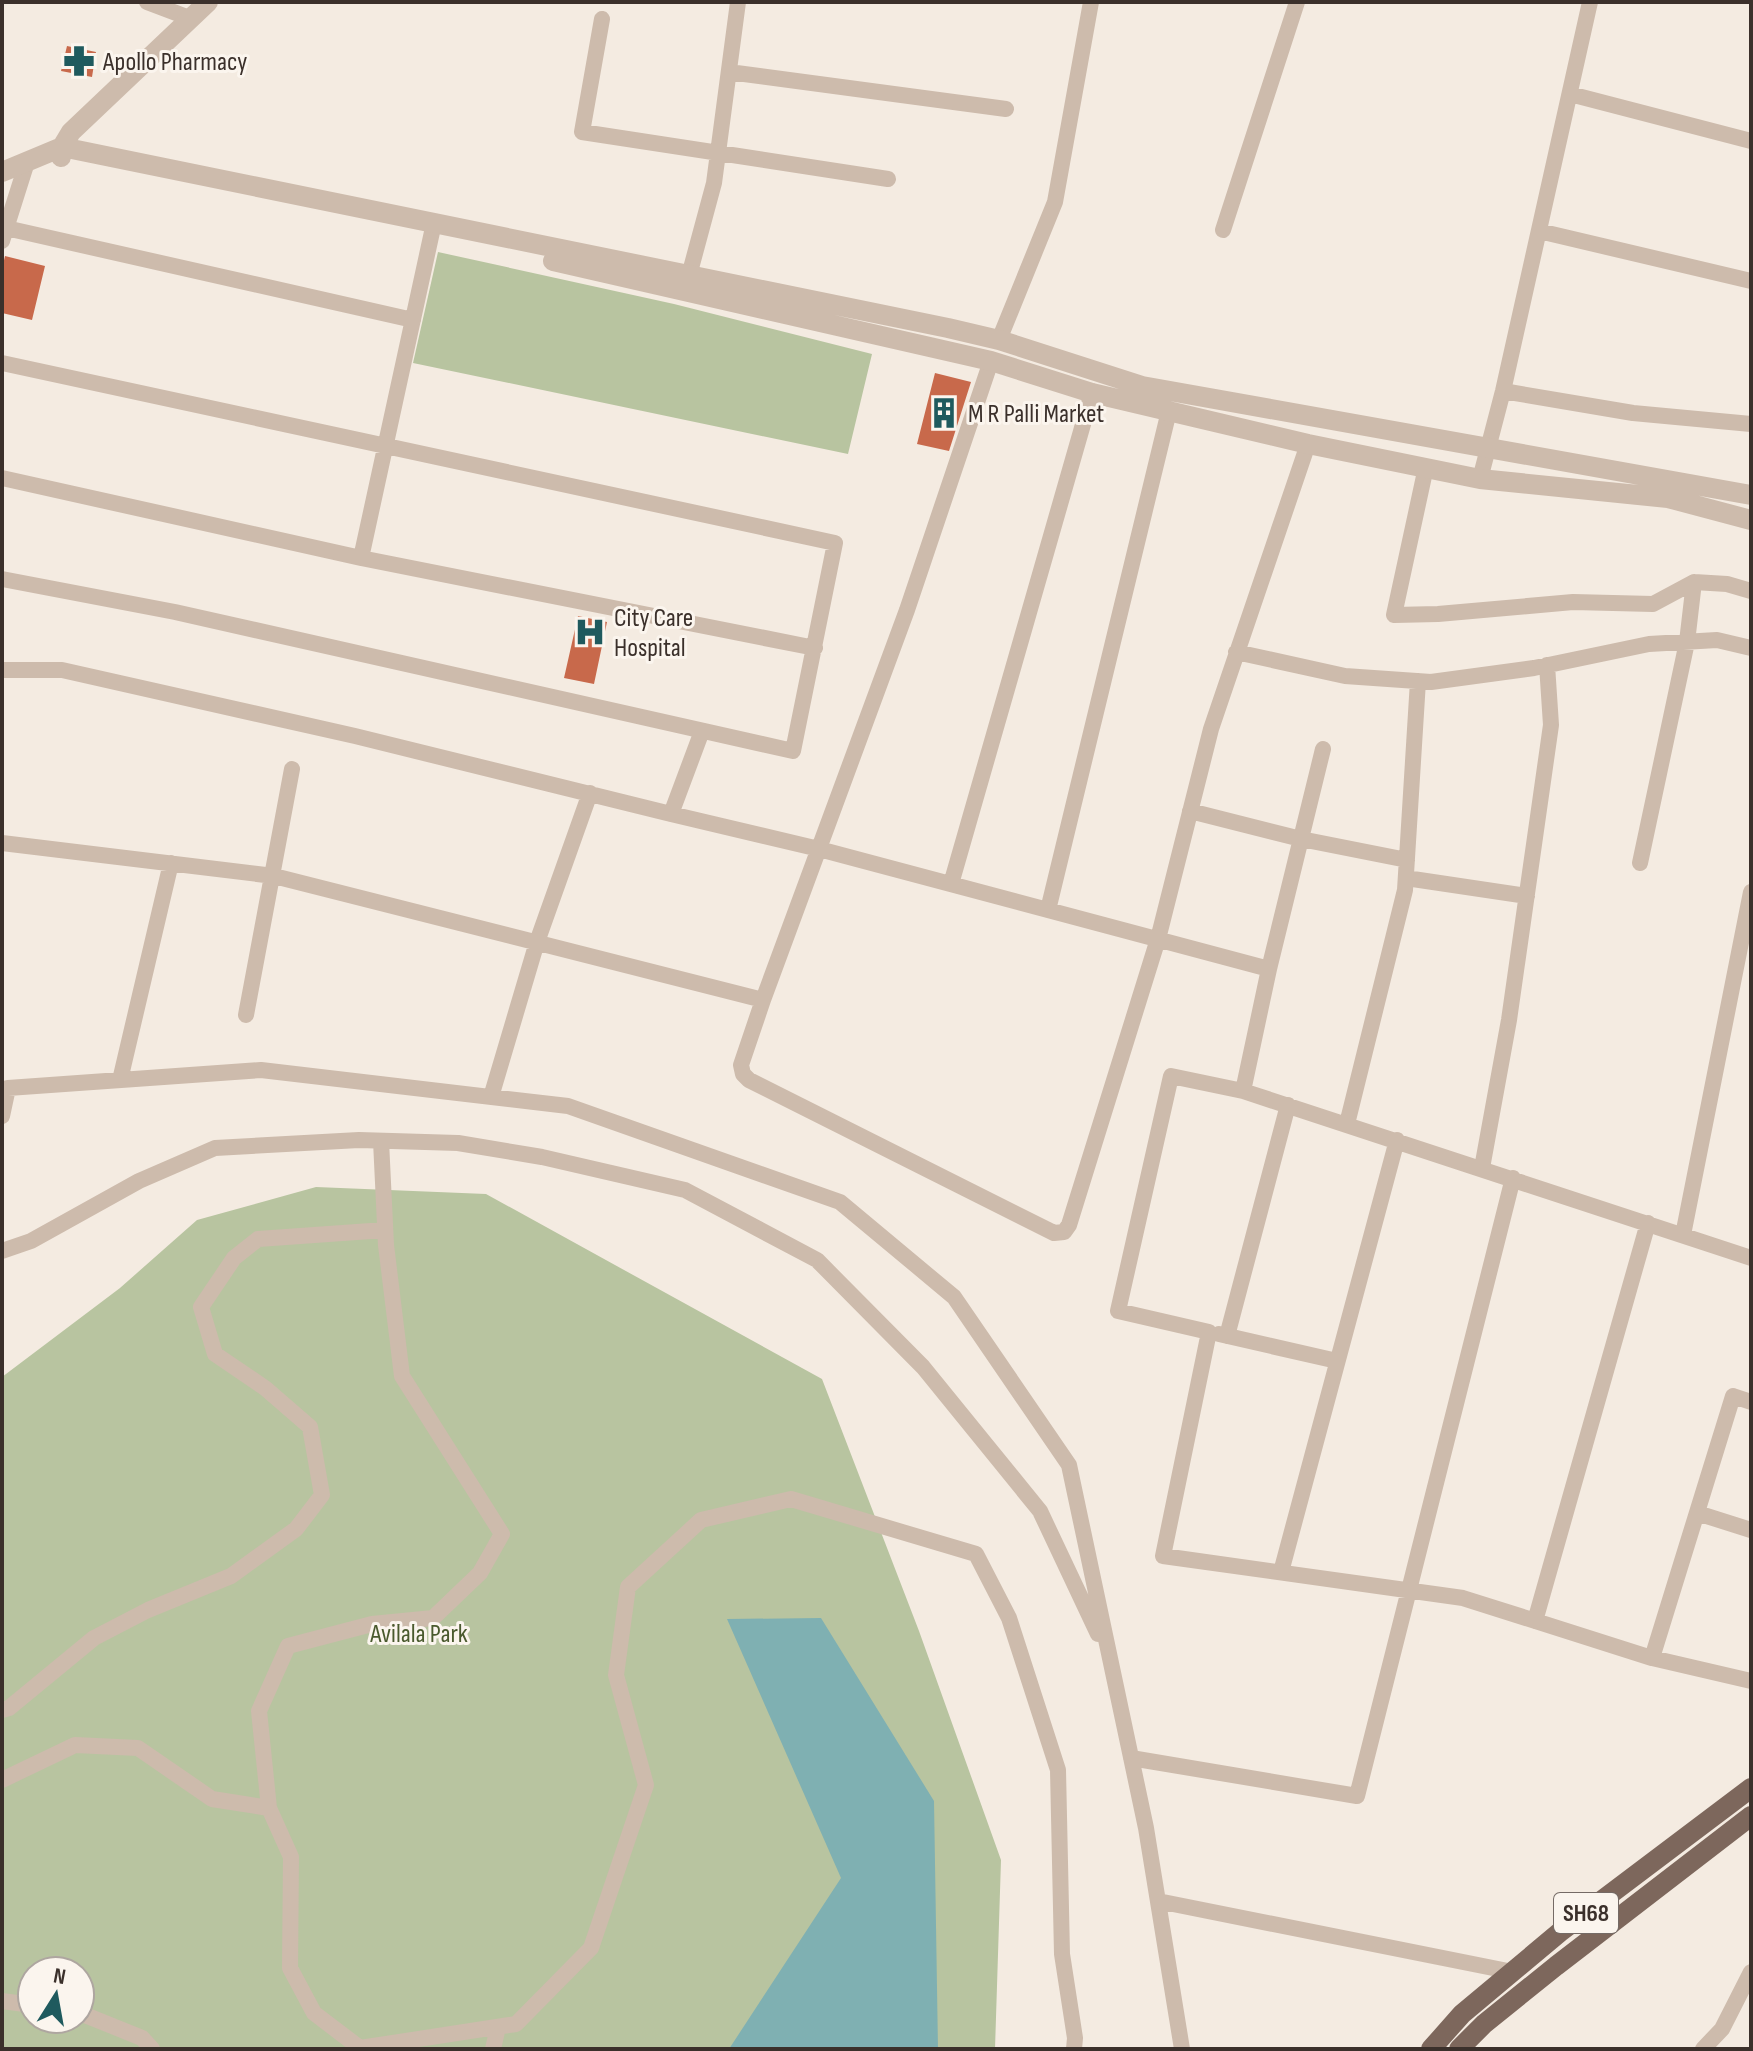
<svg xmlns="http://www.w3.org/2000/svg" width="1753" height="2051" font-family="'Sofia Sans Condensed',sans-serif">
<rect width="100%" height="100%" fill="#f4ebe1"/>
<path fill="#b8c4a0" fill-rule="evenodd" d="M438,252L674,304L872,354L848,454L413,363Z
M316,1187L486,1194L822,1379L919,1631L1001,1860L995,2049H2V1377L120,1288L197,1220ZM32,1971H80V2019H32Z"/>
<path fill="#7fb0b2" d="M821,1618L934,1801L938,2049H729L841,1878L727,1619Z"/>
<path fill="#c8694b" d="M67,46L96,52L92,77L61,71Z
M5,256L45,266L32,320L2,313V269Z
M935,373L971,382L949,451L917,444Z
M578,616L607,622L594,684L564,678Z"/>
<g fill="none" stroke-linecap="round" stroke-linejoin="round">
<path stroke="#cdbbac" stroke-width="16" d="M147,2L192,19
M602,19L582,132L888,179
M729,72L1006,109
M1570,94L1751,141
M6,228L413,320
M1223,230L1297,2
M1539,231L1751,281
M2,241L27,162
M687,283L714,183L738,2
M999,340L1055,202L1091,2
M2,363L835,543L793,751L175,612L2,579
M1503,391L1633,413L1751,424
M1426,467L1394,615L1438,614L1573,602L1653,604L1694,582L1727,584L1751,591
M2,478L361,558L815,648
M1480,479L1503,391L1590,2
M361,558L432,232
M1236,652L1345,676L1431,682L1534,668L1649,644L1717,640L1751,648
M2,670H62L355,736L671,814L702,731
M1190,811L1301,839L1407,860
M671,814L819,849L1269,969L1243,1091L1751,1258
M2,843L274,876L763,1000L907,610L991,361
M1640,863L1687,642L1694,582
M1406,878L1527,896
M951,884L1092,393
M1048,910L1169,411
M1269,969L1323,749
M763,1000L741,1065L743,1074L749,1080L1054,1233L1064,1232L1069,1225L1158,939L1211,729L1308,444
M246,1015L292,769
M120,1080L171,863
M1243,1091L1171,1076L1118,1311L1209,1332L1163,1556L1463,1598L1652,1658L1751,1681
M491,1097L537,942L590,793
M2,1116L8,1088L261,1070L568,1106L840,1202L954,1297L1069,1465L1146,1828L1182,2049
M1347,1124L1405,890L1418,681
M1482,1168L1509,1020L1551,725L1547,665
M1683,1235L1751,892
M2,1251L31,1241L139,1181L215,1148L359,1140L458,1143L542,1157L685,1190L817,1260L923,1367L1040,1511L1098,1634
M1219,1334L1337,1361
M1227,1336L1288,1105
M1697,1513L1751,1530
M1281,1572L1397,1140
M1535,1621L1648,1223
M1652,1658L1733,1396L1751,1402
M2,1710L9,1708L94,1638L148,1610L231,1576L296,1529L322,1495L310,1427L265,1388L215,1354L201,1307L234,1258L258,1239L385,1230
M1131,1758L1357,1796L1513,1178
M2,1780L75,1745L138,1748L212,1799L269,1808L291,1857L290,1968L314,2013L360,2048L516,2024L591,1948L646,1785L616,1675L628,1587L701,1520L791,1499L976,1554L1009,1618L1058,1770L1062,1954L1075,2038L1074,2049
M269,1808L259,1711L288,1646L372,1624L433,1618L480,1573L502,1534L402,1376L386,1245L381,1141
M1158,1901L1513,1972
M2,2001L32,2005
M80,2013L142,2038L152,2049
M493,2049L498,2027
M1703,2049L1722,2029L1751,1972"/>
<path stroke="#cdbbac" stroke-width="20" d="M61,157L62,147L71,132L208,2
M2,172L62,147L948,328L999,340L1142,386L1751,495
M553,261L991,361L1092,393L1308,444L1480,479L1668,498L1751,520"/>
<path stroke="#7d675c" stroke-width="20" d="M1431,2049L1462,2014L1560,1932L1751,1788
M1459,2049L1484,2024L1556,1966L1751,1816"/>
</g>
<defs>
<symbol id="pharmacy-bare" viewBox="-9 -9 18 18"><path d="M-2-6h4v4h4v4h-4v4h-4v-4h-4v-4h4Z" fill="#1f5a5e" stroke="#fbf5ee" stroke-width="2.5" paint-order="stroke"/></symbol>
<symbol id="building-bare" viewBox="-9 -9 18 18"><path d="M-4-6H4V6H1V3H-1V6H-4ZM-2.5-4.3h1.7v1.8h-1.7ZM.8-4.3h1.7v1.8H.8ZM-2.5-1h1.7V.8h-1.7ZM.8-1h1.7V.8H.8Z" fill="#1f5a5e" stroke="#fbf5ee" stroke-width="2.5" paint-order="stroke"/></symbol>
<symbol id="hospital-bare" viewBox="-9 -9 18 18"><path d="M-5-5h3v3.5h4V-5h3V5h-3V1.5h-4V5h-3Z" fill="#1f5a5e" stroke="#fbf5ee" stroke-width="2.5" paint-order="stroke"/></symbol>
</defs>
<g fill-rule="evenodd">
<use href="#pharmacy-bare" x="57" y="39" width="44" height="44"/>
<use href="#building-bare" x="922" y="391" width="44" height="44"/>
<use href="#hospital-bare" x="568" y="610" width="44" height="44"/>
</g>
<g text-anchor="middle" stroke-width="6" stroke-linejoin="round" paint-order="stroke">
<rect fill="#fbf5ee" stroke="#756b66" stroke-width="2" x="1554" y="1893" width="64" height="40" rx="6"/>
<g font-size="24" font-weight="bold" fill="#3b302b">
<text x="1586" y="1921">SH68</text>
</g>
<g font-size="26" fill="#3b302b" stroke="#fbf5ee" text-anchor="start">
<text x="103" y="70">Apollo Pharmacy</text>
<text x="968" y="422">M R Palli Market</text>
<text x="614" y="626">City Care<tspan x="614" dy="30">Hospital</tspan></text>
</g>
<g font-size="26" fill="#4a5a2e" stroke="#fbf5ee">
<text x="419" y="1642">Avilala Park</text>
</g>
</g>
<rect width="1753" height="2051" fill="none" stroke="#3b302b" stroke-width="8"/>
<g transform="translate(56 1995) rotate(11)"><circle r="38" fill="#fbf5ee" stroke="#aea6a0" stroke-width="2"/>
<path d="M0-6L14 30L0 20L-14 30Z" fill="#1f5a5e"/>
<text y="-12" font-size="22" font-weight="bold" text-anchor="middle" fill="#3b302b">N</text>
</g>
</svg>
